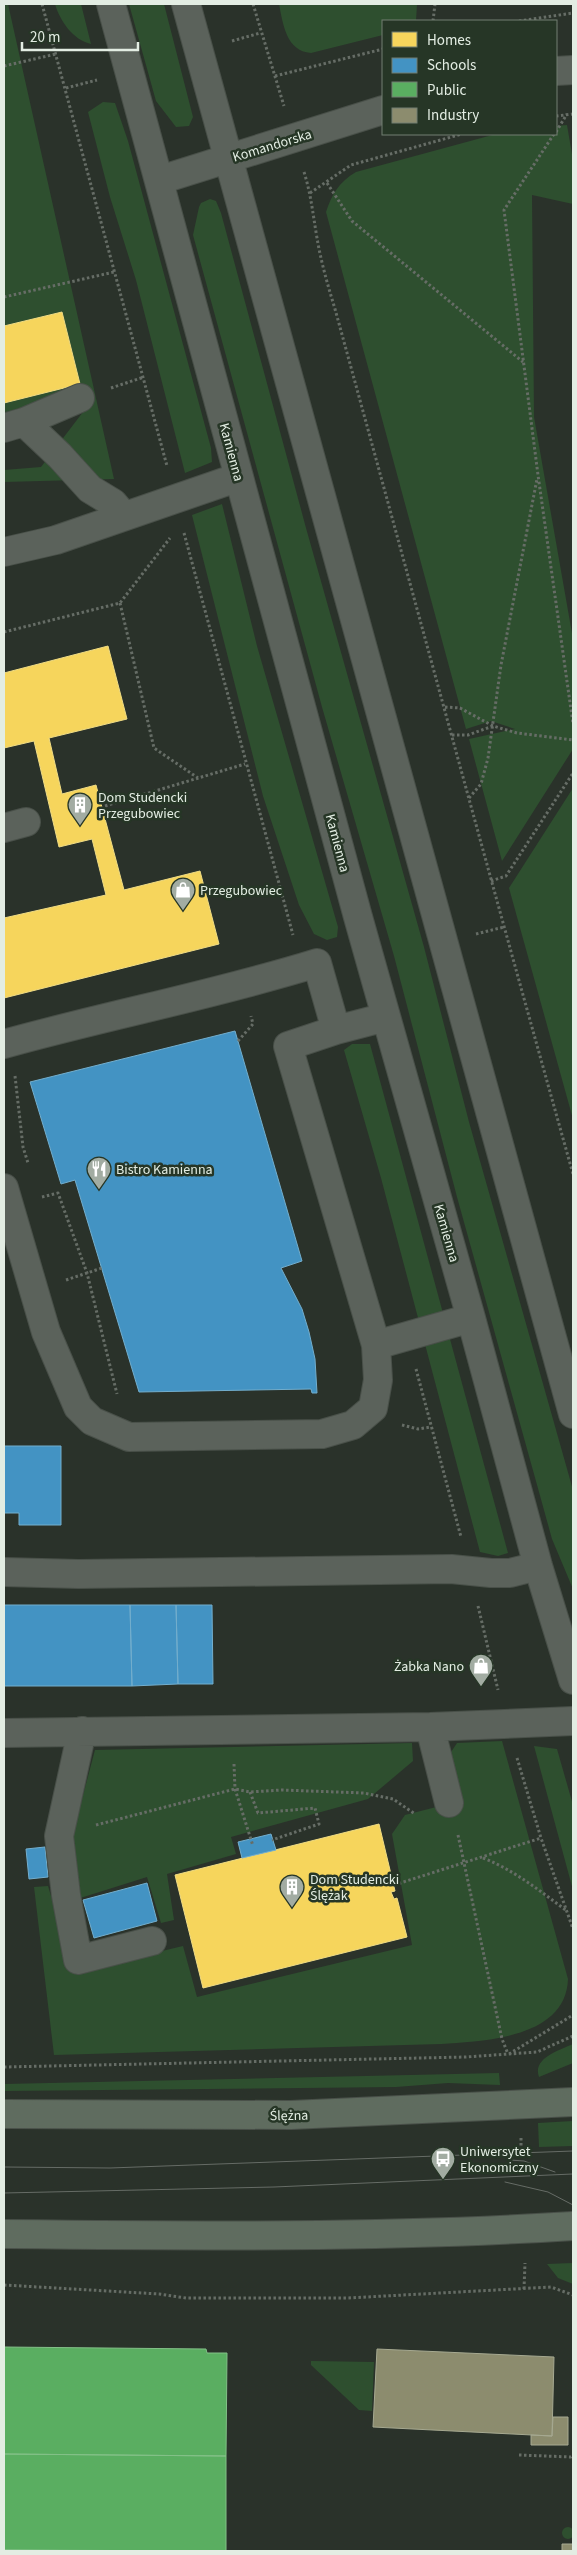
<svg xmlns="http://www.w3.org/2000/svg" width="577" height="2555" font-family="'Source Sans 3',sans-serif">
<rect width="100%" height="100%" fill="#2a322a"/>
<path fill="#2e4f2f" d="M4,4H8L114,479L4,482V470L41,467L83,412L80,391L4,413V403L80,383L62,312L4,326Z
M55,4H81L91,44C73,40 60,21 55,4Z
M129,4H164L193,117L189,126L176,127L156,101Z
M279,4H417L416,21H383V35L311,53C286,51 283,24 279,4Z
M103,102L115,103L128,141L211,448L212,462L185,473L136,280L110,197L88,112Z
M567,125L573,160V204L532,195L534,417L573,639V749L502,861L469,739L515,729L491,721L466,729L326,212C332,194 339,182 356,172L496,134H556V126Z
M210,199L216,201L221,213L306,528L424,947L469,1122L573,1490V1589L552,1539L539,1492L457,1197L394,956L322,707L193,235L199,207L201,203Z
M222,504L257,646L338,927L337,937L327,940L314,934L299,905L263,796L192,515Z
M573,788V1119L509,888Z
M352,1044H370L508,1553L498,1556L480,1552L381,1178L344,1050Z
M502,1741L568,1979C566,2038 485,2041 441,2044L54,2055L34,1887L48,1886L74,1972L183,1946L197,1997L412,1945L392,1834L405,1815L452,1803L442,1766L457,1743Z
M412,1743L413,1761L368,1799L231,1837L236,1854L167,1874L174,1920L161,1923L147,1877L74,1900L69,1848L95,1750Z
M534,1746L557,1749L573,1805V1890Z
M573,2044V2063L539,2077C532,2058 560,2050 573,2044Z
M499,2073L500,2085L448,2083L396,2087L4,2091V2084Z
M573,2121V2146L539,2147L538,2123Z
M573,2263V2284L558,2278L547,2264Z
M311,2361L374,2362L372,2411L359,2410L311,2365Z
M562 2533a6 6 0 1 1 12 0a6 6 0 1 1-12 0Z"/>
<path fill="#f6d55c" stroke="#f0dc84" d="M62,312L80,384L4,403V326Z
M108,646L127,719L49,738L62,794L96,785L124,890L200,871L219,944L4,998V918L106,895L92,839L59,847L34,741L4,748V673Z
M379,1824L395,1891L391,1892L394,1899L397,1898L407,1937L203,1988L175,1875Z"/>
<path fill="#4393c3" stroke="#73aecd" d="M235,1031L302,1261L281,1268L302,1309L309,1332L315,1359L317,1393H312L311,1389L139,1392L75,1180L61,1184L30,1082Z
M4,1446H61V1525H19V1513H4Z
M4,1605H130L132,1686H4Z
M130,1605H176L178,1684L132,1686Z
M176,1605H212L213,1684H178Z
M271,1834L276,1850L242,1858L238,1842Z
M45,1847L48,1877L29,1879L26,1849Z
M147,1883L157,1921L94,1938L83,1900Z"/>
<path fill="#5aae61" stroke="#83c188" d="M4,2347L206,2349L207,2353H227L226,2456L4,2454Z
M4,2454L226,2456V2551L4,2550Z
M4,2550L130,2551H4Z"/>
<path fill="#8c8c6e" stroke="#a6a991" d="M377,2349L554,2357L552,2436L373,2427Z
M553,2417H568V2445H531V2435L552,2436Z
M562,2544H573V2551H562Z"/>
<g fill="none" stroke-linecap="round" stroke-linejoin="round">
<defs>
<path id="minor" d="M111,4L358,917L471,1318L538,1566L573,1680
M186,4L573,1414
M556,71L573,70
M160,180L383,110
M24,422L60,456L90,489L113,503L124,516
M4,428L24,422L80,398
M4,552L56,540L239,477
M4,828L26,822
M4,1044C108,1015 214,995 317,963L336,1030L386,1017
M4,1188L46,1332L78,1407L92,1421L129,1437L322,1434L353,1425L373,1408L378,1380L376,1345L288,1046L336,1030
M376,1345L471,1318
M4,1572L79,1574L451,1569L491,1573H510L538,1566
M430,1727L449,1803
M82,1731L59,1836L66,1895L78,1960L152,1941
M4,1733L430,1727L573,1721"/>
<path id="major" d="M4,2114L291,2115L573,2102
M4,2234C193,2236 384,2238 573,2226"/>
</defs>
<use href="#minor" stroke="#495049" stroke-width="30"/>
<use href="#major" stroke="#495049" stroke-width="30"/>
<path stroke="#666d66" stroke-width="3" stroke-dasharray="2.5 2.5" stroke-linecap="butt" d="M42,4L167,466
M253,4L284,106
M433,21L435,4
M519,21L573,13
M232,41L260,33
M4,66L56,54
M275,76L383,49
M66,88L97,80
M556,116L573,114
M556,132L567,114
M554,134L504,210L538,475L573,724
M304,172C311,194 313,215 317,238C321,262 328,286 335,309C414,597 492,886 573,1174
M327,183L352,221L523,362
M310,193L351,165L462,134
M4,297L114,272
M111,388L144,377
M184,533L293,935
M120,603L154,748L198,778
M4,632L120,603L170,538
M445,707L460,708L493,726
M452,735H468L493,726L517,733L573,740
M469,798L481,784L488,758L501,665L537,479
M105,806L245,764
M491,881L506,876L573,773
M476,934L504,927
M238,1041L253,1024L251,1016
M15,1076L23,1147L28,1163
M42,1197L58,1193L87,1273L117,1394
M66,1280L102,1268
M416,1369L461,1537
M402,1425L418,1429L431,1427
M478,1606L498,1690
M517,1758L541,1838L573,1929
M234,1764L235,1789L253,1846
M250,1792L258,1813L315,1808L319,1824L272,1840
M96,1825L235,1789L250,1792L282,1790L364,1793L393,1799L415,1814
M458,1835L502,2039L508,2054
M483,1858C514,1870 540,1891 567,1911
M394,1885L541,1838
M509,2054L573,2015
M4,2067L466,2057L537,2052L573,2036
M521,2138V2149
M4,2285L159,2294L186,2298H348L551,2287L573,2295
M524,2289L525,2263
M519,2455L571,2457L573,2455"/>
<use href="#minor" stroke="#5b625b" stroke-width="28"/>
<use href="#major" stroke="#5f6c5f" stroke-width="28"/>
<path stroke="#666c66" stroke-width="1" d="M510,2160L524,2161L555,2172
M4,2167L110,2168L573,2151
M505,2182L548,2192L573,2205
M4,2193L274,2187L573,2174"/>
</g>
<defs>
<symbol id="building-pin" viewBox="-11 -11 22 30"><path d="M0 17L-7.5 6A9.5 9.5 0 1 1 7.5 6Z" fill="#a2aca2" stroke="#263626"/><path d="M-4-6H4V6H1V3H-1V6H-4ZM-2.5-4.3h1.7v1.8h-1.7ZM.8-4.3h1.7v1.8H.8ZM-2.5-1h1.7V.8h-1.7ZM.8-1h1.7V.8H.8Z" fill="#fff"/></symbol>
<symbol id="shop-pin" viewBox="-11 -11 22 30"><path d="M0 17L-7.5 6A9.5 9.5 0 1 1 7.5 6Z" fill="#a2aca2" stroke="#263626"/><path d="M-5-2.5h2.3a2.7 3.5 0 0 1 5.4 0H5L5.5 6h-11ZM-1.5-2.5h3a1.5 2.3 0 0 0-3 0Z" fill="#fff"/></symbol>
<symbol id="restaurant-pin" viewBox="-11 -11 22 30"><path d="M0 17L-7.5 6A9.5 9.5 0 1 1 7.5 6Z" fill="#a2aca2" stroke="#263626"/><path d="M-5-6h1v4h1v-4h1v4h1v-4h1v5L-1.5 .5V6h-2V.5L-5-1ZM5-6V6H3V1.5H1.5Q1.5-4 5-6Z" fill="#fff"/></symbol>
<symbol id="bus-pin" viewBox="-11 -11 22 30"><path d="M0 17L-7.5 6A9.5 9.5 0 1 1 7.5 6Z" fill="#a2aca2" stroke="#263626"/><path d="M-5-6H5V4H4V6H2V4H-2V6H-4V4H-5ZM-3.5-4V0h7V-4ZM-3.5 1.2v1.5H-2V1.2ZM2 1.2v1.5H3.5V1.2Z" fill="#fff"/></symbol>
</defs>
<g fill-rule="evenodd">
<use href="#building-pin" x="66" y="791" width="28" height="38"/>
<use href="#shop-pin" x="169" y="876" width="28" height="38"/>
<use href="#restaurant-pin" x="85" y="1155" width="28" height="38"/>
<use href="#shop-pin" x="467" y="1652" width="28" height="38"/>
<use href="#building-pin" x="278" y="1873" width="28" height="38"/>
<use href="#bus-pin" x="429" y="2145" width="28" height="38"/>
</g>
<g text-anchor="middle" stroke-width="5" stroke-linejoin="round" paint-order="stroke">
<g font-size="14" fill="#e3ede3" stroke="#263626">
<text transform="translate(272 145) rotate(-17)" y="5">Komandorska</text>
<text transform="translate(232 452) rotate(75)" y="5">Kamienna</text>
<text transform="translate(338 843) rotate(75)" y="5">Kamienna</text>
<text transform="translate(447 1233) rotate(74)" y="5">Kamienna</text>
<text transform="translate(289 2115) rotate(-1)" y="5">Ślężna</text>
</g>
<g font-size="14" fill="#e3ede3" stroke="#263626" text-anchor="start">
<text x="98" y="802">Dom Studencki<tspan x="98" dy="16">Przegubowiec</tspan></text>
<text x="200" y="895">Przegubowiec</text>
<text x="116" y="1174">Bistro Kamienna</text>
<text x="464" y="1671" text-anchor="end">Żabka Nano</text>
<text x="310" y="1884">Dom Studencki<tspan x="310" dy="16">Ślężak</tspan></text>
<text x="460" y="2156">Uniwersytet<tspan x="460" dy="16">Ekonomiczny</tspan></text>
</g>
</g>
<rect width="577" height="2555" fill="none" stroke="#e3ede3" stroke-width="10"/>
<rect x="382" y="20" width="175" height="115" fill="#263626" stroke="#727f72"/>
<rect x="392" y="32" width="25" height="15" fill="#f6d55c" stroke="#727f72"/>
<text x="427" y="45" font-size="15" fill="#e3ede3">Homes</text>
<rect x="392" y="58" width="25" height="15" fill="#4393c3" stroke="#727f72"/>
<text x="427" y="70" font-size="15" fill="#e3ede3">Schools</text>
<rect x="392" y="82" width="25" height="15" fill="#5aae61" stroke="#727f72"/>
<text x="427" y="95" font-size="15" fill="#e3ede3">Public</text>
<rect x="392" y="108" width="25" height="15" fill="#8c8c6e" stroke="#727f72"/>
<text x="427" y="120" font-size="15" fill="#e3ede3">Industry</text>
<path d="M22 42v8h116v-8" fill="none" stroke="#e3ede3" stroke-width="2.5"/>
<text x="30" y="42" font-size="15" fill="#e3ede3" stroke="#263626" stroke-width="4" paint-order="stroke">20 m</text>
</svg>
